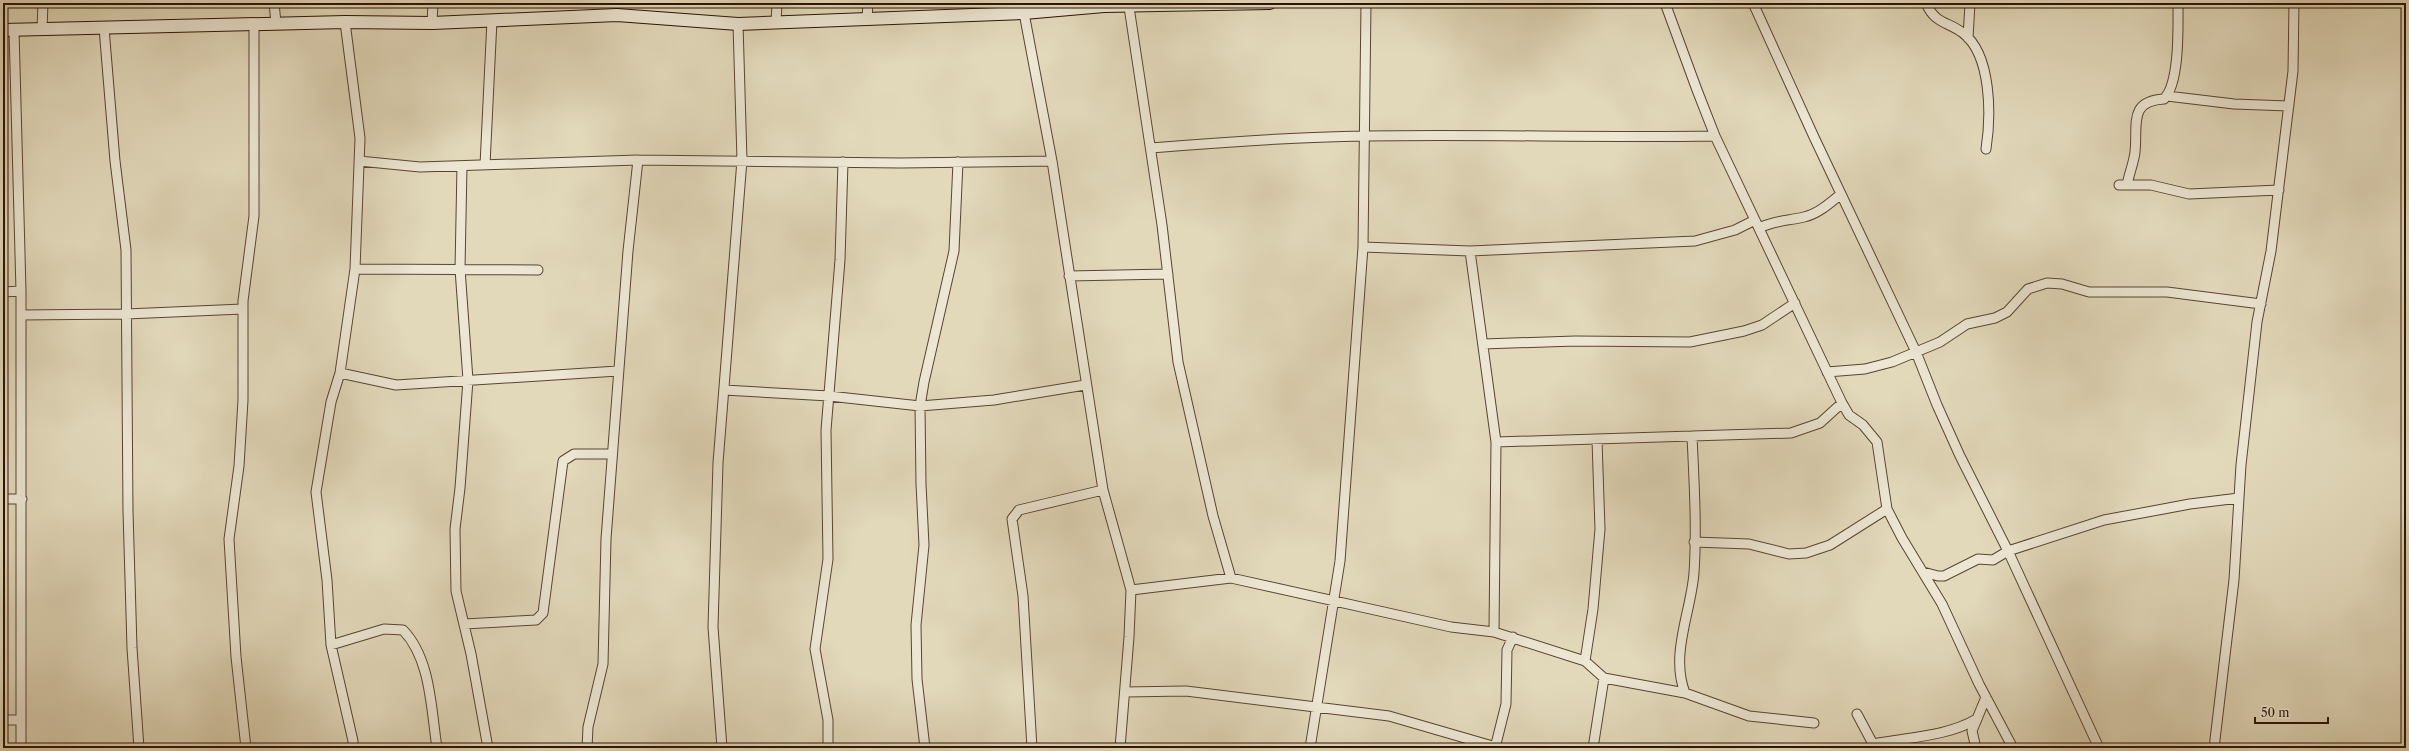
<svg xmlns="http://www.w3.org/2000/svg" width="2409" height="751" font-family="'Libre Caslon Text',serif">
<rect width="100%" height="100%" fill="#e2d9bb"/>
<filter id="stains"><feTurbulence type="fractalNoise" baseFrequency=".005" numOctaves="4"/><feColorMatrix values="0 0 0 0 .2 0 0 0 0 .09 0 0 0 0 .02 0 0 0 .5 -.17"/></filter>
<radialGradient id="worn" r=".72"><stop offset=".6" stop-color="#630" stop-opacity="0"/><stop offset="1" stop-color="#630" stop-opacity=".3"/></radialGradient>
<g fill="none" stroke-linecap="round" stroke-linejoin="round">
<defs>
<path id="street" d="M274,3L276,23
M1665,3L1697,90L1715,136L1842,403L1849,415L1863,425L1877,442L1887,509L1902,538L1942,604L1979,684L2013,748
M1753,3L1814,137L1916,352L1937,405L1960,456L2008,551L2099,748
M1926,3C1935,24 1947,21 1963,33C1992,55 1991,117 1986,149
M1129,7L1162,225L1178,362L1213,516L1231,578
M1024,13L1052,161L1103,490L1131,590L1129,637L1120,748
M867,19L868,3
M345,22L360,138L355,269L340,373L331,402L316,492L327,580L331,645L353,741V748
M776,22L777,3
M432,23L433,3
M104,28L115,161L126,250L128,511L132,648L139,748
M42,29L43,3
M14,30L21,291V748
M1968,38L1970,3
M2167,96L2234,104L2289,106
M1151,148C1222,142 1293,137 1365,136C1482,134 1599,138 1715,136
M359,161L420,167L638,160L901,163L1052,161
M485,165L492,20
M462,166L460,269L468,380L460,488L455,529L456,591L471,654L488,748
M2119,185H2151L2189,194L2279,190
M2127,185C2129,174 2134,162 2135,152C2138,125 2128,101 2164,99C2180,83 2178,26 2178,3
M1759,228C1776,220 1787,221 1804,217C1818,214 1830,203 1841,194
M1363,247L1470,251L1695,241L1735,230L1755,220
M355,269L538,270
M1069,276L1168,274
M3,292L21,291
M21,315L126,314L243,309
M1483,344L1575,341L1690,342L1744,331L1762,325L1795,303
M1827,372L1865,369L1892,362L1940,342L1967,324L1995,318L2007,312L2028,289L2047,283L2062,284L2089,292H2167L2261,304
M340,373L396,385L618,371
M724,390L829,396L920,406L994,400L1085,385
M1496,442L1791,433L1820,423L1842,403
M3,499H22
M1694,542L1749,544L1789,554L1806,553L1830,545L1887,509
M1923,572L1938,576H1944L1978,559L1993,560L2008,551L2104,520L2190,504L2239,498
M1131,590L1231,578L1451,627L1494,632L1496,442L1470,251
M464,624L536,620L543,613L563,461L574,454H612
M1494,632L1585,661L1604,678L1685,693L1749,716L1814,723
M331,645L384,629L403,630C431,659 431,709 437,748
M1585,661L1593,609L1600,529L1597,440
M1125,692L1186,691L1389,716L1496,747
M1685,693C1670,654 1691,612 1694,573C1697,528 1694,481 1692,436
M1857,714L1873,744C1907,737 1946,737 1977,719
M3,720H21
M246,748L236,657L229,539L239,466L243,400V301L254,216V24
M587,748L588,727L603,664L606,539L628,251L638,160
M722,748L713,627L718,463L742,160L738,24
M828,748V720L815,649L828,559L826,430L840,260L843,162
M925,748L917,679L916,625L924,545L921,484L920,406L924,382L954,251L958,162
M1032,748L1023,596L1012,519L1019,510L1103,490
M1310,748L1340,561L1363,247L1366,3
M1495,748L1506,704L1507,650L1513,637
M1593,748L1604,678
M1976,748L1972,731L1986,697
M2214,748L2234,580L2241,465L2257,322L2271,251L2293,71L2294,3"/>
<path id="secondary" d="M3,30L345,22L432,23L617,15L738,24L1024,13L1104,6L1270,3"/>
</defs>
<use href="#street" stroke="#594432" stroke-width="11"/>
<use href="#secondary" stroke="#2b1304" stroke-width="14"/>
<use href="#street" stroke="#ece6d3" stroke-width="9"/>
<use href="#secondary" stroke="#ece6d3" stroke-width="12"/>
</g>
<rect width="2409" height="751" fill="none" stroke="#e2d9bb" stroke-width="16"/>
<rect x="4" y="4" width="2401" height="743" fill="none" stroke="#2b1304" stroke-width="2"/>
<rect x="8" y="8" width="2393" height="735" fill="none" stroke="#2b1304"/>
<path d="M2255 717v6h73v-6" fill="none" stroke="#2b1304" stroke-width="2"/>
<text x="2261" y="717" font-size="12" fill="#2b1304" stroke="#ece6d3" stroke-width="3" paint-order="stroke">50 m</text>
<rect width="100%" height="100%" filter="url(#stains)"/>
<rect width="100%" height="100%" fill="url(#worn)"/>
</svg>
